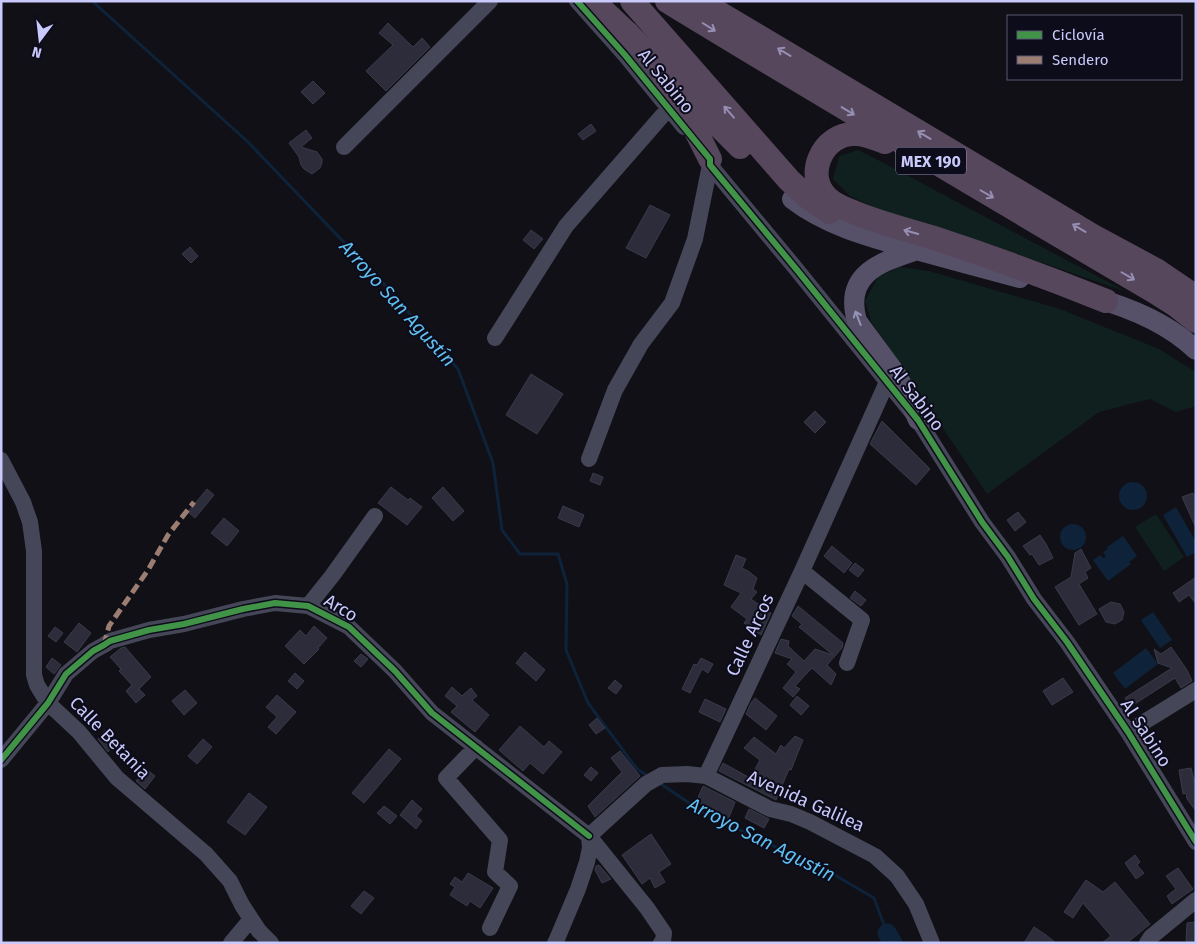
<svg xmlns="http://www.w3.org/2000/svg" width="1197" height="944" font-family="'Fira Sans',sans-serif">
<rect width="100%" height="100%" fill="#101016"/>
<path fill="#0f201f" d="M858,150L880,161L1127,292L953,232L877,209L850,196L833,179L839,156Z
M900,267L929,271L1060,309L1159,349L1196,372V404L1193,407L1176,412L1150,399L1099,412L987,494L871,321L865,301L878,277Z
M1156,514L1184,557L1164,571L1135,527Z"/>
<path fill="#0e2339" d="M1119 496a14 14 0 1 1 28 0a14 14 0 1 1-28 0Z
M1176,507L1196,542V552L1187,557L1163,515Z
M1060 537a13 13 0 1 1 26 0a13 13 0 1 1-26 0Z
M1123,536L1137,556L1129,562L1131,564L1108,581L1093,560L1100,555L1103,558L1106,556L1103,552L1108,549L1107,547Z
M1153,612L1172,640L1160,648L1141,620Z
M1146,648L1158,664L1125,689L1113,673Z"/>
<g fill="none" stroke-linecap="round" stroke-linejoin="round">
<path stroke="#0e2339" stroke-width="3" d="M92,1L247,141L383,283L458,369L493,463L502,530L520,554H558L567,584L566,650L588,703L637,769L648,776
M658,782L704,813L833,874L874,898L887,933L893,943"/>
<path stroke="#0e2339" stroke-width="19" d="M887,933L893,943"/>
</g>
<path fill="#2d2c3a" stroke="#3a3a4b" d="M388,23L413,47L422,38L430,47L386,91L366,71L393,45L379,33Z
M313,81L325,93L313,104L301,92Z
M591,124L596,131L583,140L578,134Z
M306,130L312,138L301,147L317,152L322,159V163L320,168L312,174L304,169L301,165L299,157L289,143Z
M650,205L670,215L646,258L626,248Z
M531,230L543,239L534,249L523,240Z
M190,247L198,256L191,263L182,254Z
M531,374L563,394L537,434L506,415Z
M815,411L826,422L815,433L804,422Z
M882,421L930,469L916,485L870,444Z
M593,473L603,477L600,485L590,481Z
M391,487L408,500L410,498L422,507L407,525L378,503Z
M443,487L464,511L453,521L432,498Z
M207,489L214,495L195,518L188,512Z
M1193,493L1196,499V528L1182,497Z
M563,506L584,515L579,527L558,518Z
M1018,512L1026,522L1015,531L1007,520Z
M224,518L239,531L227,546L211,533Z
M1040,535L1046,544L1053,558L1039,565L1032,554L1030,555L1023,546Z
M832,546L852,563L844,573L824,556Z
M1081,549L1091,568L1085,572L1088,578L1079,584L1097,614L1079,625L1055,587L1071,577L1075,553Z
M736,555L746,559L742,568L748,571L757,578L753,589L757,592L751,599L771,613L761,635L744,623L747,619L731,607L741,593L724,585Z
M855,563L864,570L858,577L849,570Z
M1196,577V604L1189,595L1179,602L1173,593Z
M855,591L866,600L861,606L850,598Z
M1111,602L1120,604L1124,612L1122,620L1115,624L1106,622L1099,609Z
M798,606L843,643L842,648L827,665L836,674L831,685L812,668L795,686L800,689L793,697L783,688L796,672L787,664L792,659L775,653L781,639L789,641L788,646L804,661L815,649L833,655L799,627L802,624L792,616Z
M79,623L91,633L77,652L64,642Z
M314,626L327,638L318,648L319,649L304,664L285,646L300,630L306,636Z
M55,627L63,633L56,642L48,636Z
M125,647L151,677L139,689L145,695L136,703L126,691L132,685L119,671L121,669L110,657L121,648Z
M1171,647L1187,670L1192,681L1181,688L1175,678L1130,707L1125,698L1172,668L1158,663L1154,649L1161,654Z
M525,652L545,670L536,681L516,663Z
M361,654L368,659L361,667L354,661Z
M52,658L61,665L54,674L46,667Z
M701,658L713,664L708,673L702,669L690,693L682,689L694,664L697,665Z
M295,673L304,681L297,689L288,681Z
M1063,678L1073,692L1052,705L1043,691Z
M615,680L622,686L616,694L608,688Z
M452,687L462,696L471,688L477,696L472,700L489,715L475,732L451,712L457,706L445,696Z
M185,690L197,703L184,715L172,701Z
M277,695L296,712L276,734L268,727L277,717L266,707Z
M797,696L809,706L801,715L790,705Z
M755,698L777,716L766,730L746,714L751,703Z
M705,699L726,709L720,722L699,712Z
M597,718L605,728L596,734L589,725Z
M520,726L544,747L549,741L562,752L543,774L530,763L523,771L499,750Z
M105,730L117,740L108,752L98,739Z
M795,736L803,740L791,770L789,769L776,800L719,771L723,763L750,778L760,760L744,748L754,737L776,754L781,745L784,748Z
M203,739L212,747L197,764L188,756Z
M389,749L401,759L364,803L352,793Z
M620,751L640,776L595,817L588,806L622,772L611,758Z
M591,767L598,773L591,781L584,775Z
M1191,768L1194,780H1196V811L1187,799L1186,793L1183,794L1179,770Z
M146,769L155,776L145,789L136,781Z
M703,786L735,802L728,820L717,815L719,811L696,802Z
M249,793L267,807L245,835L227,822Z
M412,800L422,809L416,816L422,821L416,829L400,815Z
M384,806L397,816L390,824L377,813Z
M749,809L769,819L764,828L745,818Z
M651,834L671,864L659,872L665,882L655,888L650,878L642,884L622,855Z
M1135,855L1140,862L1137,865L1144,873L1136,879L1125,863Z
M599,865L611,879L602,883L595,870L596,866Z
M1178,868L1193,889L1172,904L1167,896L1176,889L1166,876Z
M468,873L493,888L480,908L470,901L467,906L450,895L455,887L450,884L455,877L462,882Z
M1086,880L1103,892L1115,882L1150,924L1127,943H1102L1111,936L1083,903L1073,918L1064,912Z
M364,891L374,898L361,914L351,906Z
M1196,922V943H1186L1187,923Z
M1034,927L1046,935L1056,943H1024Z"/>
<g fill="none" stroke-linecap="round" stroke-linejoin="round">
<path stroke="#454657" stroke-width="16" d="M577,1L625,55L684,127
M344,147L490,1
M704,152L710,159V165L797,270L918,420L982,522L1008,557L1034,599L1067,642L1128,732L1196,842
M495,338L566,226L669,108
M589,459L615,390L641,344L672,303L695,239L710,165
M1,460L23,502L30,522L34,551V675L37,685L48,703L79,732L117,778L206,854L230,881L242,905L259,931L271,943
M802,571L862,620L847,663
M308,606L332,576L375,516
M1128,732L1196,690
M476,747L446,778L500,840L495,872L510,886L490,928
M1,760L48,703L66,674L93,651L104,645L110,641L149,630L184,624L243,609L275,603L308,606L349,627L395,671L432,713L589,836L647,908L664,933L663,941L661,943
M706,776L802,571L887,382
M589,836L646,784L662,775L687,774L706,776L770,809L791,814L810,822L875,856L897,876L916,904L932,943
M231,943L251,919
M555,943L557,939L578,889L587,862L590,848L589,836
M1147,943L1151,937L1196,900"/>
<path stroke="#575069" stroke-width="20" d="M792,199C827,226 870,237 912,249C948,259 984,268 1020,278
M917,250C882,262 843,273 857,321L896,374L904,388L918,420
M1092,297C1128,307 1168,323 1196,350"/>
<path stroke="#57475c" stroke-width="24" d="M593,1L627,33
M632,1L789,180L806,196L829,212
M667,1C829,100 992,196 1155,292L1177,306L1196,321
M699,1L1093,236L1156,270L1196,297
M657,60L665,78L693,125L710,159
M681,88L740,147
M885,142C876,139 866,134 856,134C822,132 801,179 831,201C837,206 844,208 851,211C878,223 906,229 934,238C992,257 1049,278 1106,301"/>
<path stroke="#57475c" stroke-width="24" d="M627,33L670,76"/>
<path stroke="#9b7d72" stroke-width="5" stroke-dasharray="10 5" stroke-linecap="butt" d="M104,645L109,626L148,570L168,535L194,502"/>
<defs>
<path id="cycleway" d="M577,1L625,55L710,159V165L797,270L918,420L982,522L1008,557L1034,599L1067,642L1128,732L1196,842
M1,760L48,703L66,674L93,651L104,645L110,641L149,630L184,624L243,609L275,603L308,606L349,627L395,671L432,713L589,836"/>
</defs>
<use href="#cycleway" stroke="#0d0c1a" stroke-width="9"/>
<use href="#cycleway" stroke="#419447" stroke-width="6"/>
</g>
<defs><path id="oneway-shaft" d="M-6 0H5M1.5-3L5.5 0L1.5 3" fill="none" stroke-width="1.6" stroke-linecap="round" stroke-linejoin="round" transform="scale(1.25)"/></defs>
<g stroke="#968eb3">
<use href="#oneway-shaft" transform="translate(709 27) rotate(32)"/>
<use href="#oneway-shaft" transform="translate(784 52) rotate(-149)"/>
<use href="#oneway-shaft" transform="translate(848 111) rotate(31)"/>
<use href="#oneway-shaft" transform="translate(729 112) rotate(-131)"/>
<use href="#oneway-shaft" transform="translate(924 135) rotate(-149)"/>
<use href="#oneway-shaft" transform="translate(987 194) rotate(30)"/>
<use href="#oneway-shaft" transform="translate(1079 228) rotate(-149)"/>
<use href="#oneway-shaft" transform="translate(911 232) rotate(-164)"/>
<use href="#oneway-shaft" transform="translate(1128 276) rotate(30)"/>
</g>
<use stroke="#9693b9" href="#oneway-shaft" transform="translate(858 318) rotate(-111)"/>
<g text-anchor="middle" stroke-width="4" stroke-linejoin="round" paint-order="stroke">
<rect fill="#0d0c1a" stroke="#9190b8" stroke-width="1" x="896" y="147.5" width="70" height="27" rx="4"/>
<g font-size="16" font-weight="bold" fill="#c9c9fb">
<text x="931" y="167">MEX 190</text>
</g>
<g font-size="18" fill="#c9c9fb" stroke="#0d0c1a">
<text transform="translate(666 81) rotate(51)" y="6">Al Sabino</text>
<text transform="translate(917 398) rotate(53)" y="6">Al Sabino</text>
<text transform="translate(341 608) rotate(31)" y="6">Arco</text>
<text transform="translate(750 635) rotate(-65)" y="6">Calle Arcos</text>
<text transform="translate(1146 733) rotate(57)" y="6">Al Sabino</text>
<text transform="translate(110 738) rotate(46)" y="6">Calle Betania</text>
<text transform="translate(806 801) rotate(24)" y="6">Avenida Galilea</text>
</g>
<g font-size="19" font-style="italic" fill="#5fc1f3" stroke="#0d0c1a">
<text transform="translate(398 303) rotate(48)" y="7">Arroyo San Agustín</text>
<text transform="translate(762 839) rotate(27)" y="7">Arroyo San Agustín</text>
</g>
</g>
<rect width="1197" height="944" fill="none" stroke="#c9c9fb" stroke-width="5"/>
<rect x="1007" y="15" width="175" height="65" fill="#0d0c1a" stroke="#585874"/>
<rect x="1017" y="31" width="25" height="8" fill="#419447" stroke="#585874"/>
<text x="1052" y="40" font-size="15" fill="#c9c9fb">Ciclovía</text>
<rect x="1017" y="56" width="25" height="8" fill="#9b7d72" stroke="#585874"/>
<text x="1052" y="65" font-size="15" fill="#c9c9fb">Sendero</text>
<g transform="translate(40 40) rotate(195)" stroke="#0d0c1a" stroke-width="4" paint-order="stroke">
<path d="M0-4L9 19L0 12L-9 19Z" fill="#c9c9fb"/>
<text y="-8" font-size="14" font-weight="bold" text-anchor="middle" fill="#c9c9fb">N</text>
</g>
</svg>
